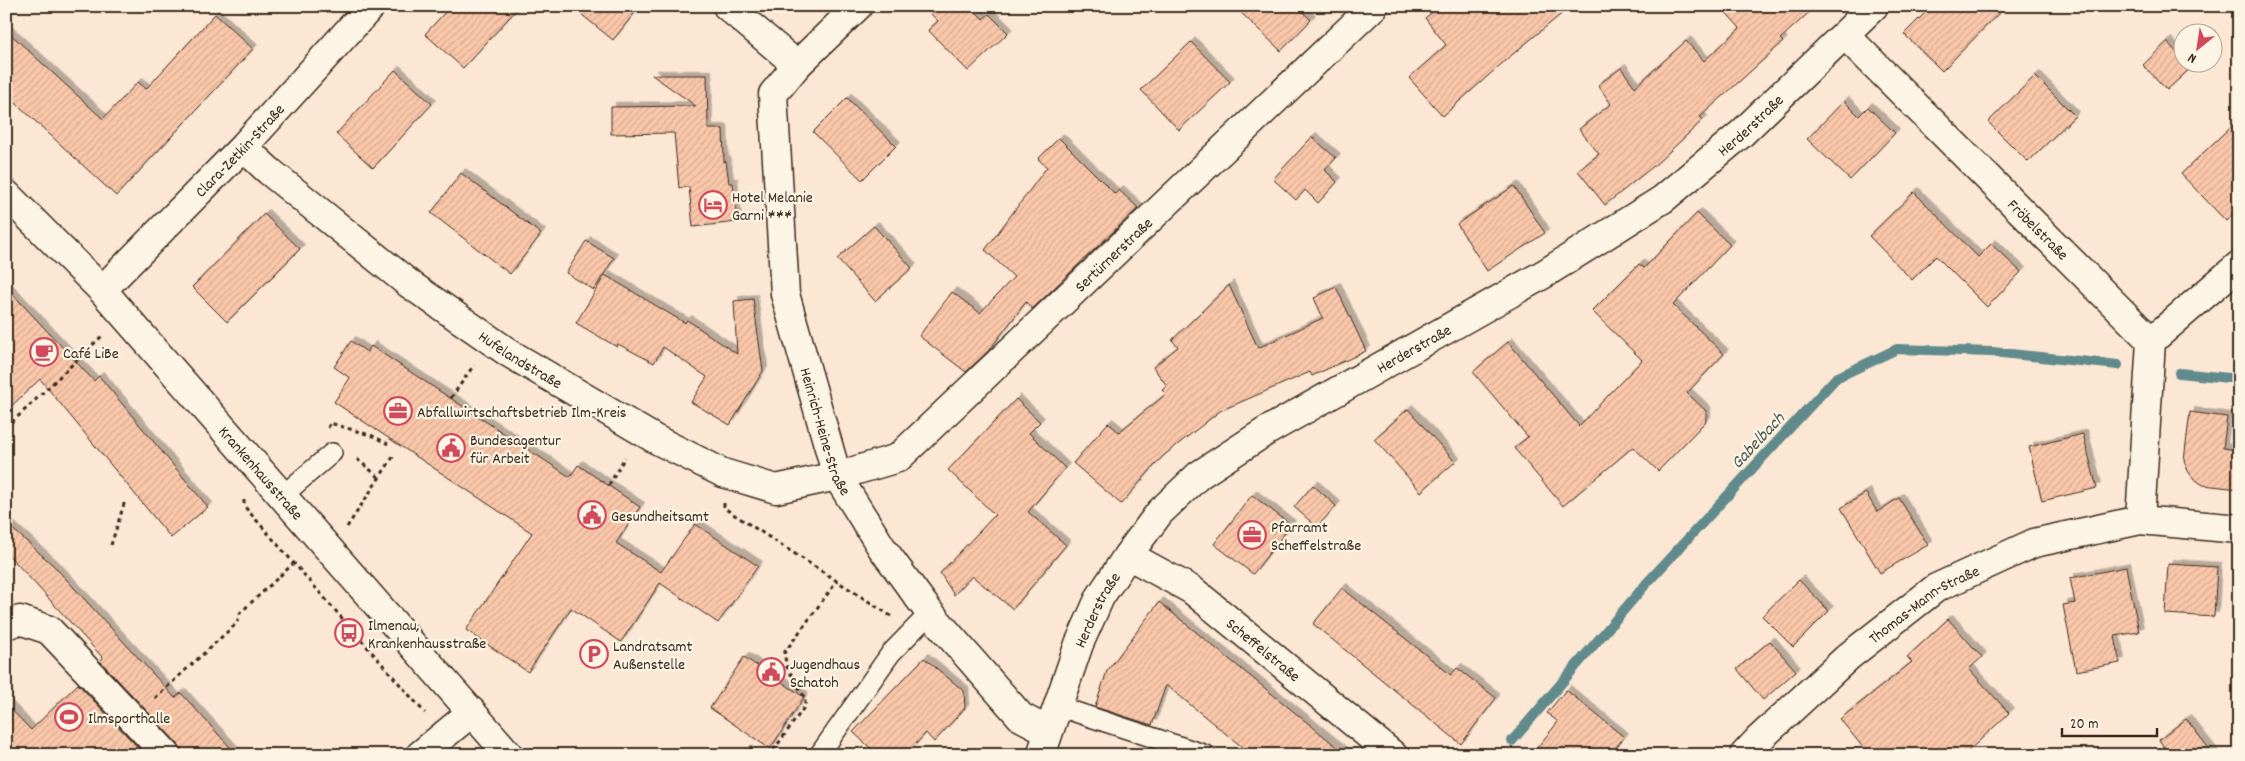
<svg xmlns="http://www.w3.org/2000/svg" width="2245" height="761" font-family="Dekko,sans-serif">
<defs>
<pattern id="building-hatch" width="6" height="6" patternUnits="userSpaceOnUse" patternTransform="scale(1.25)"><rect width="6" height="6" fill="#fac7aa"/><path d="M-1 1l2-2M0 6l6-6M5 7l2-2" fill="none" stroke="#d7ab92"/></pattern>
<filter id="shadow"><feDropShadow dx="4.5" dy="-4.5" stdDeviation="0" flood-color="#0004"/></filter>
</defs>
<rect width="100%" height="100%" fill="#fbe7d3"/>
<filter id="ink" filterUnits="userSpaceOnUse"><feTurbulence type="fractalNoise" baseFrequency=".02" numOctaves="2"/><feDisplacementMap in="SourceGraphic" scale="10" xChannelSelector="R" yChannelSelector="G"/><feConvolveMatrix kernelMatrix="1 2 1 2 8 2 1 2 1" color-interpolation-filters="sRGB"/></filter>
<g filter="url(#ink)">
<g fill="none" stroke-linecap="round" stroke-linejoin="round">
<path stroke="#618a8c" stroke-width="10" d="M2179,373L2239,379
M1512,741L1646,584L1836,378L1897,349L1992,352L2118,365"/>
</g>
<path fill="url(#building-hatch)" stroke="#3b2a1e" filter="url(#shadow)" d="M451,6H520L463,68L425,34Z
M571,6H640L613,40Z
M923,6H970L983,19L989,14L1008,33L968,71L928,30L938,21Z
M1234,6H1296L1311,20L1281,51Z
M1440,6H1571L1507,59L1443,116L1409,78L1446,45L1425,18Z
M1720,6H1816L1780,39L1783,42L1700,117L1703,120L1655,165L1605,205L1578,171L1599,154L1579,129L1611,104L1598,85L1621,68L1635,87L1686,41L1704,61L1740,28Z
M1932,6H2006L1942,71L1904,34Z
M215,14L253,49L116,196L6,94V30L103,119L138,82L146,89Z
M1191,42L1230,82L1179,130L1141,90Z
M2167,42L2182,58V62H2187L2192,67L2167,90L2143,65Z
M395,70L432,104L373,168L336,134Z
M652,75H707L708,129H723L724,162L726,161L729,183H733L737,222L693,227L689,187L679,188L674,133L611,134V107L696,106Z
M2035,76L2075,116L2028,162L1988,122Z
M847,98L896,146L862,180L813,132Z
M1844,101L1859,116L1868,107L1895,133L1850,180L1807,139Z
M2239,119V209L2226,221L2181,174Z
M1312,137L1336,158L1325,170L1337,182L1318,203L1305,190L1296,200L1273,179Z
M1059,138L1115,194L1119,190L1138,208L1032,309L1026,302L990,349L966,372L919,336L952,292L980,313L1014,277L985,250L1047,167L1038,159Z
M461,173L541,234L510,274L431,213Z
M1514,186L1545,233L1487,271L1457,224Z
M1914,192L1978,257L1991,244L2021,272L1987,307L1936,256L1912,280L1869,236Z
M1697,213L1730,245L1673,305L1724,354L1687,393L1706,411V421L1658,471L1633,447L1563,506L1514,448L1528,437L1473,372L1508,342L1579,426L1642,360L1592,311L1639,264L1644,268Z
M264,214L300,249L227,322L192,287Z
M874,226L912,268L875,301L837,259Z
M586,241L614,258L594,290L566,273Z
M605,275L685,323L687,320L737,354L734,301L753,299L763,371L730,425L691,402L707,377L663,347L654,363L618,344L617,347L576,323Z
M1229,285L1258,348L1323,318L1314,298L1336,287L1366,351L1312,376L1310,372L1220,411L1162,457L1121,504L1073,463L1108,423L1119,432L1166,394L1162,390L1167,386L1153,367L1178,347L1172,340Z
M6,287L94,381L99,376L208,507L171,538L40,379L6,411Z
M351,341L367,352L371,346L570,477L578,465L640,507L616,543L661,572L695,524L758,566L718,623L660,583L621,642L571,608L528,672L466,630L532,533L334,402L350,378L334,367Z
M1016,399L1040,422L1029,433L1065,468L1028,512L1066,545L1013,609L972,576L954,595L940,573L995,515L948,470Z
M1408,409L1455,462L1421,492L1374,439Z
M2190,412L2227,417L2223,448L2239,450V489L2203,485L2193,478L2188,471L2184,460Z
M2083,434L2097,488L2042,501L2029,447Z
M1313,485L1336,506L1317,527L1294,507Z
M1866,493L1877,512L1899,498L1928,545L1880,573L1841,508Z
M1252,495L1291,525L1253,574L1214,544Z
M6,523L54,566L175,698L181,693L237,755H182L178,744L100,661L103,658L6,552Z
M2168,564L2217,567L2214,617L2165,614Z
M2126,567L2139,632L2115,636L2120,663L2076,671L2063,605L2075,603L2070,578Z
M1799,580L1829,611L1793,647L1762,616Z
M1342,588L1451,675L1457,668L1496,698L1461,744L1313,624Z
M1159,602L1347,755H1252L1166,685L1152,725L1095,707L1107,671Z
M1948,619L1982,657L1969,669L2009,713L1964,755H1869L1840,719L1912,662L1907,657Z
M1770,641L1796,671L1763,700L1737,669Z
M744,657L804,697L770,749L710,708Z
M924,658L964,691L965,708L934,742L926,733L906,755H878L853,732Z
M78,684L145,755H6V704L31,730Z
M1566,690L1624,737L1610,755H1531L1558,722L1547,713Z
M2186,719L2214,755H2170L2159,740Z"/>
<g fill="none" stroke-linecap="round" stroke-linejoin="round">
<defs>
<path id="service" d="M282,496L332,453
M1057,706L1206,755
M819,755L891,653L930,613"/>
<g id="minor">
<path d="M727,6L797,65"/>
<path id="s1" d="M858,6L797,65L773,94L785,294L837,476L882,548L930,613L1021,717L1048,731"/>
<path id="s2" d="M1845,35L2151,341L2239,265"/>
<path id="s3" d="M243,147L269,171L408,283L509,353L655,439L723,473L776,489L837,476L898,458L1374,6"/>
<path id="s4" d="M102,290L243,147L371,6"/>
<path d="M2140,520L2151,341"/>
<path id="s5" d="M1128,555L1192,590L1393,755"/>
<path d="M6,625L20,620L49,630L167,755"/>
<path d="M420,755L472,712"/>
<path id="s6" d="M1041,755L1079,644L1100,597L1128,555L1160,512L1199,475L1265,432L1544,274L1663,199L1741,134L1874,6"/>
<path id="s7" d="M1744,755L1758,740L1849,656L1936,588L2034,543L2140,520L2239,529"/>
</g>
<g id="tertiary">
<path id="s8" d="M6,194L102,290L509,755"/>
</g>
</defs>
<use href="#service" stroke="#3b2a1e" stroke-width="22"/>
<use href="#minor" stroke="#3b2a1e" stroke-width="31"/>
<use href="#tertiary" stroke="#3b2a1e" stroke-width="31"/>
<path stroke="#3b2a1e" stroke-width="3" stroke-dasharray="4 4" stroke-linecap="butt" d="M451,398L474,365
M6,428L102,336
M328,428L330,423L373,436L388,444
M357,459L380,478
M609,485L625,457
M244,500V506L425,713
M724,503V508L891,616
M347,527L393,457
M111,545L125,501
M155,698L237,623L240,613L295,562
M744,755L754,744
M767,755L773,751L805,706V698L787,667L784,653L837,581"/>
<use href="#service" stroke="#fcf5e5" stroke-width="19"/>
<use href="#minor" stroke="#fcf5e5" stroke-width="28"/>
<use href="#tertiary" stroke="#fcf5e5" stroke-width="28"/>
</g>
</g>
<defs>
<symbol id="hotel-ring" viewBox="-11 -11 22 22"><circle r="9.5" fill="#fcf5e5" stroke="#d1495b" stroke-width="1.5"/><path d="M-6-4.5h1.5V1H6V5H4.5V3h-9V5H-6ZM-4 0a1.8 1.8 0 1 1 3.6 0ZM.5 0V-2.5h3Q6-2.5 6 0Z" fill="#d1495b"/></symbol>
<symbol id="cafe-ring" viewBox="-11 -11 22 22"><circle r="9.5" fill="#fcf5e5" stroke="#d1495b" stroke-width="1.5"/><path d="M-5.5-4.5H6V0H3Q3 3.5 0 3.5H-2.5Q-5.5 3.5-5.5 0ZM3-3.2v2h1.7v-2ZM-6 4.5H4V6H-6Z" fill="#d1495b"/></symbol>
<symbol id="office-ring" viewBox="-11 -11 22 22"><circle r="9.5" fill="#fcf5e5" stroke="#d1495b" stroke-width="1.5"/><path d="M-6-3h4V-5.5h4V-3h4V5H-6ZM-1-4.5V-3h2v-1.5ZM-6 0V1H6V0Z" fill="#d1495b"/></symbol>
<symbol id="civic-ring" viewBox="-11 -11 22 22"><circle r="9.5" fill="#fcf5e5" stroke="#d1495b" stroke-width="1.5"/><path d="M-.6-6.5H3V-4.5H.6V-3L4-1V1h2V6H-6V1h2V-1L-.6-3ZM-1.2 2.5V6h2.4V2.5Z" fill="#d1495b"/></symbol>
<symbol id="bus-ring" viewBox="-11 -11 22 22"><circle r="9.5" fill="#fcf5e5" stroke="#d1495b" stroke-width="1.5"/><path d="M-5-6H5V4H4V6H2V4H-2V6H-4V4H-5ZM-3.5-4V0h7V-4ZM-3.5 1.2v1.5H-2V1.2ZM2 1.2v1.5H3.5V1.2Z" fill="#d1495b"/></symbol>
<symbol id="parking-ring" viewBox="-11 -11 22 22"><circle r="9.5" fill="#fcf5e5" stroke="#d1495b" stroke-width="1.5"/><path d="M-3.5-5.5H1a3.5 3.5 0 0 1 0 7H-1V5.5H-3.5ZM-1-3.4V-.6H.8a1.4 1.4 0 0 0 0-2.8Z" fill="#d1495b"/></symbol>
<symbol id="stadium-ring" viewBox="-11 -11 22 22"><circle r="9.5" fill="#fcf5e5" stroke="#d1495b" stroke-width="1.5"/><path d="M0-5a6.5 5 0 1 0 0 10a6.5 5 0 1 0 0-10ZM-3.5-1.8h7v3.6h-7Z" fill="#d1495b"/></symbol>
</defs>
<g fill-rule="evenodd">
<use href="#hotel-ring" x="697" y="189" width="32" height="32"/>
<use href="#cafe-ring" x="28" y="336" width="32" height="32"/>
<use href="#office-ring" x="382" y="395" width="32" height="32"/>
<use href="#civic-ring" x="435" y="432" width="32" height="32"/>
<use href="#civic-ring" x="576" y="499" width="32" height="32"/>
<use href="#office-ring" x="1236" y="519" width="32" height="32"/>
<use href="#bus-ring" x="333" y="617" width="32" height="32"/>
<use href="#parking-ring" x="578" y="638" width="32" height="32"/>
<use href="#civic-ring" x="755" y="656" width="32" height="32"/>
<use href="#stadium-ring" x="53" y="701" width="32" height="32"/>
</g>
<g text-anchor="middle" stroke-width="4.5" stroke-linejoin="round" paint-order="stroke">
<g font-size="16" fill="#3b2a1e" stroke="#fcf5e5">
<text dy="6" stroke="none"><textPath href="#s6" startOffset="981">Herderstraße</textPath></text>
<text dy="6" stroke="none"><textPath href="#s4" startOffset="196">Clara-Zetkin-Straße</textPath></text>
<text dy="6" stroke="none"><textPath href="#s2" startOffset="274">Fröbelstraße</textPath></text>
<text dy="6" stroke="none"><textPath href="#s3" startOffset="1060">Sertürnerstraße</textPath></text>
<text dy="6" stroke="none"><textPath href="#s6" startOffset="576">Herderstraße</textPath></text>
<text dy="6" stroke="none"><textPath href="#s3" startOffset="350">Hufelandstraße</textPath></text>
<text dy="6" stroke="none"><textPath href="#s1" startOffset="466">Heinrich-Heine-Straße</textPath></text>
<text dy="6" stroke="none"><textPath href="#s8" startOffset="378">Krankenhausstraße</textPath></text>
<text dy="6" stroke="none"><textPath href="#s7" startOffset="236">Thomas-Mann-Straße</textPath></text>
<text dy="6" stroke="none"><textPath href="#s6" startOffset="156">Herderstraße</textPath></text>
<text dy="6" stroke="none"><textPath href="#s5" startOffset="166">Scheffelstraße</textPath></text>
</g>
<g font-size="16" fill="#3b2a1e" stroke="#fcf5e5" text-anchor="start">
<text x="732" y="202">Hotel Melanie<tspan x="732" dy="18">Garni ***</tspan></text>
<text x="63" y="358">Café LiBe</text>
<text x="417" y="417">Abfallwirtschaftsbetrieb Ilm-Kreis</text>
<text x="470" y="445">Bundesagentur<tspan x="470" dy="18">für Arbeit</tspan></text>
<text x="611" y="521">Gesundheitsamt</text>
<text x="1271" y="532">Pfarramt<tspan x="1271" dy="18">Scheffelstraße</tspan></text>
<text x="368" y="630">Ilmenau,<tspan x="368" dy="18">Krankenhausstraße</tspan></text>
<text x="613" y="651">Landratsamt<tspan x="613" dy="18">Außenstelle</tspan></text>
<text x="790" y="669">Jugendhaus<tspan x="790" dy="18">Schatoh</tspan></text>
<text x="88" y="723">Ilmsporthalle</text>
</g>
<g font-size="18" font-style="italic" fill="#4e5a55" stroke="#fcf5e5">
<text transform="translate(1757 440) rotate(-47)" y="6">Gabelbach</text>
</g>
</g>
<rect width="2245" height="761" fill="none" stroke="#fcf5e5" stroke-width="25"/>
<rect x="12" y="12" width="2220" height="736" fill="none" stroke="#3b2a1e" stroke-width="2" filter="url(#ink)"/>
<g transform="translate(2198 48) rotate(210)"><circle r="24" fill="#fcf5e5" stroke="#afa495"/>
<path d="M0-4L9 19L0 12L-9 19Z" fill="#d1495b"/>
<text y="-8" font-size="14" font-weight="bold" text-anchor="middle" fill="#3b2a1e">N</text>
</g>
<path d="M2062 728v8h95v-8" fill="none" stroke="#3b2a1e" stroke-width="2.5"/>
<text x="2070" y="728" font-size="15" fill="#3b2a1e" stroke="#fcf5e5" stroke-width="4" paint-order="stroke">20 m</text>
</svg>
